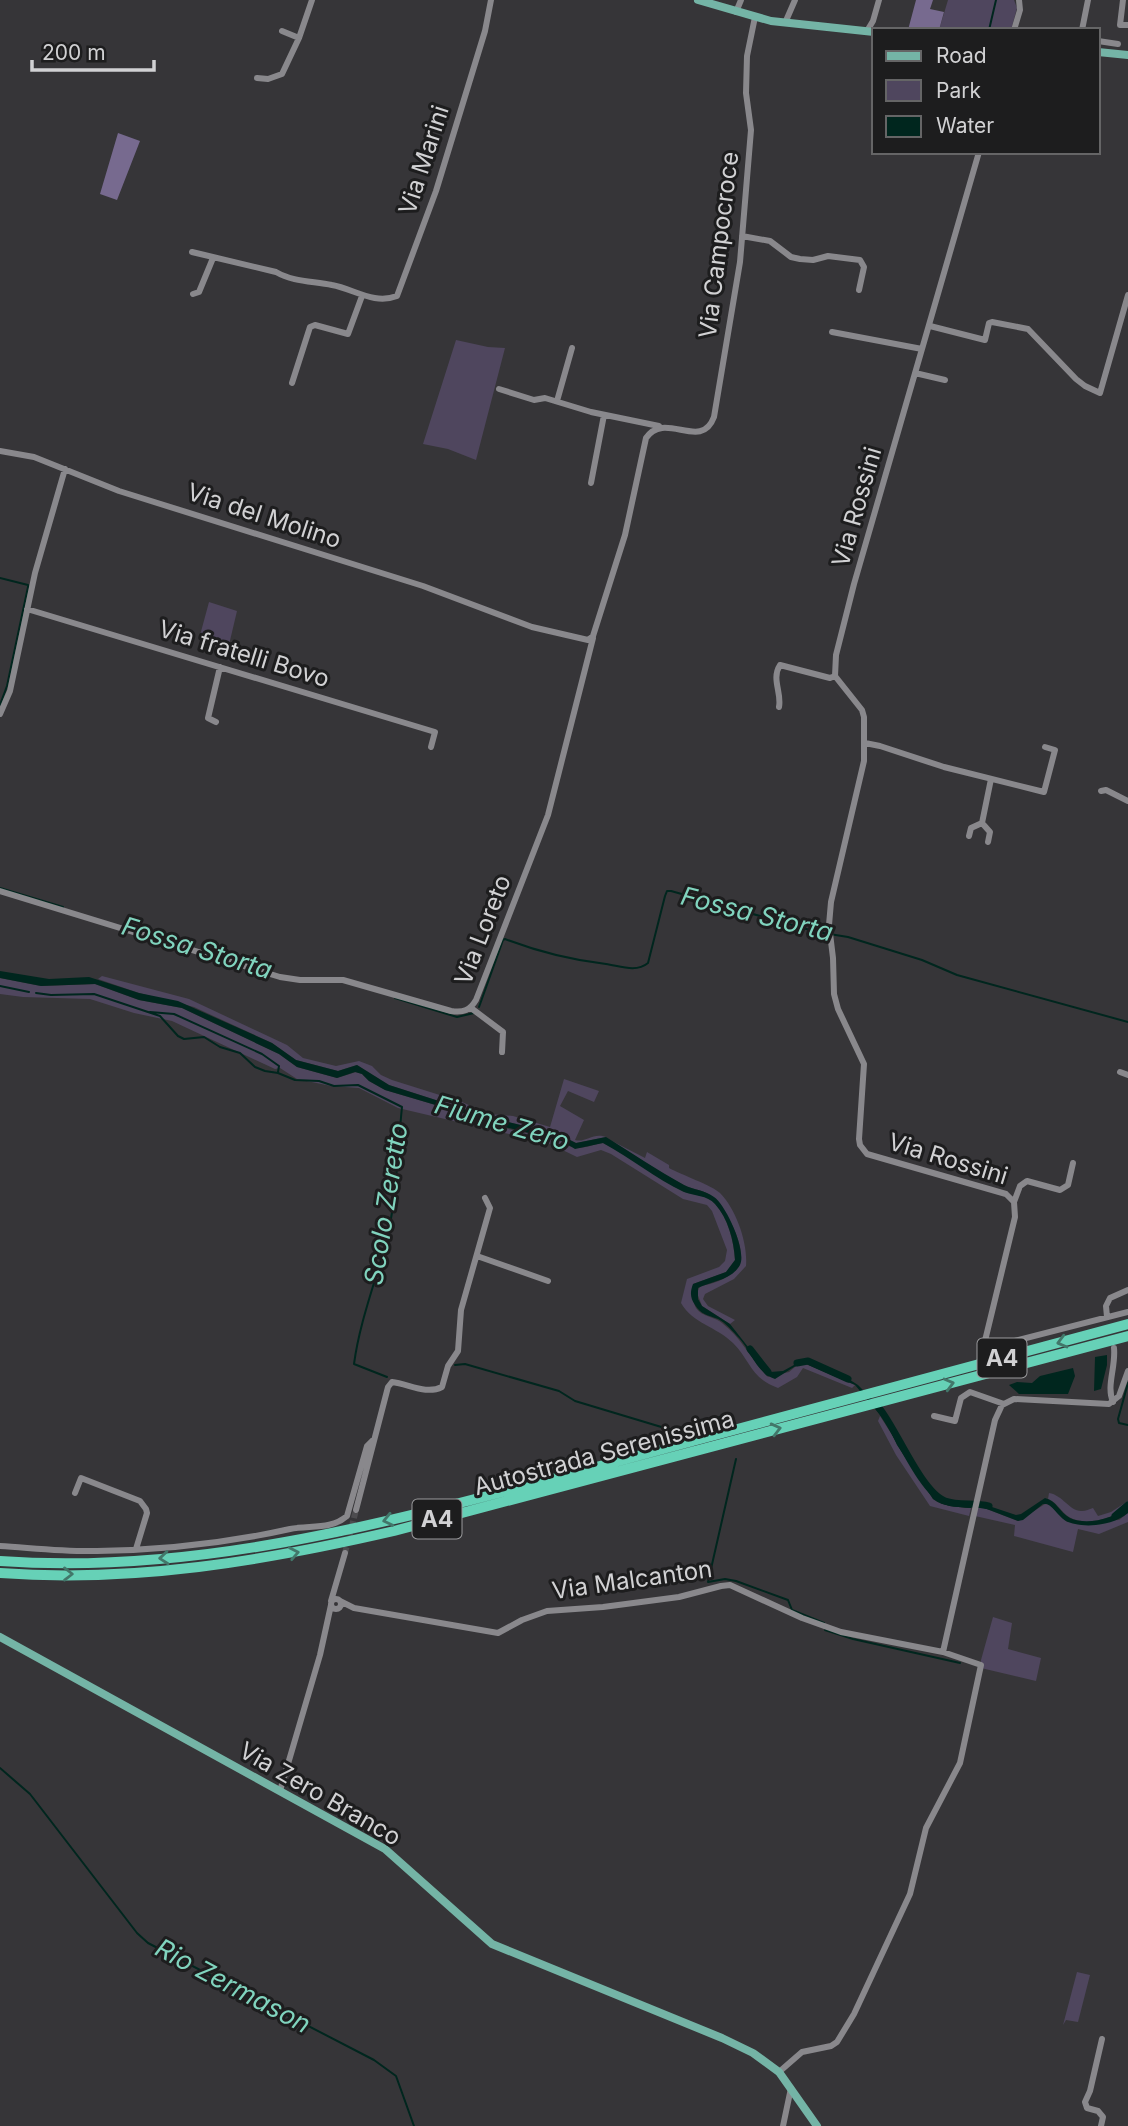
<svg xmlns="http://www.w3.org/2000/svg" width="1128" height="2126" font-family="Inter,sans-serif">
<rect width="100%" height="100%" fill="#363538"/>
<path fill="#4f465e" d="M948,0H1014L1017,8L1011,30H939Z
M456,340L488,347L505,348L476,460L448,449L423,444Z
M209,602L237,611L228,649L199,639Z
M102,976L189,999L287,1045L303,1058L336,1066L359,1061L372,1066L381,1075L392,1080L462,1102L489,1114L513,1116L550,1127L564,1079L599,1091L594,1102L568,1091L560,1106L584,1120L575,1140C586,1143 593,1132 606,1137L576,1143L558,1134L508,1122L488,1120L473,1112L389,1085L357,1065L338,1071L296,1060L272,1043L194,1007L139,993L98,979Z
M0,978L41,986L95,984L139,1000L182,1008L279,1054L297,1067L337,1078L356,1072L362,1074L369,1081L385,1090L466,1114L476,1120L495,1126L562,1141C576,1154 588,1145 603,1143C631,1157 655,1176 682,1191C691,1195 704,1194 712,1201C727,1214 734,1241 735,1260L726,1272L693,1284C694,1290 693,1300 695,1306C700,1317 714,1316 722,1323C742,1338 751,1360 768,1377L789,1372L801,1362L855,1385L852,1388L803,1368L797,1377L778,1388C750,1378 751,1361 733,1343C717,1327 692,1323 681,1303L687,1279L719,1267L725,1261L727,1250L712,1211L707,1205L683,1199L611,1154L601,1150L577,1157L548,1143L398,1108L359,1088L331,1086L297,1079L280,1068L275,1069L172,1021L134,1013L90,999L23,997L0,994Z
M612,1141L645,1158L647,1152L669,1165V1168C680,1174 713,1186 720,1193C736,1209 748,1243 746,1266L734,1279L705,1294L703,1299L708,1306L735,1320L730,1324L702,1306L697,1293L700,1286C714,1284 735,1277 740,1262C746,1246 725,1206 711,1196C705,1190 694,1190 686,1186C661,1174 637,1156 612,1141Z
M880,1416L933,1499C944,1507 957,1507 971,1508L969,1516L930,1506L896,1455L878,1421Z
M1049,1493C1063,1495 1070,1512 1082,1511C1086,1511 1089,1509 1093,1508L1098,1516L1111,1512L1128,1501V1507C1115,1518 1085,1527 1069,1517C1061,1512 1058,1503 1048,1499Z
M1045,1504L1050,1505L1067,1522L1119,1520L1128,1513V1522L1099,1534L1078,1529L1073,1552L1014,1536L1015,1525L975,1516L979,1506L1018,1521Z
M993,1617L1012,1623L1008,1649L1041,1658L1036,1681L981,1668V1660Z
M1077,1972L1090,1975L1078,2022L1066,2020L1063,2025Z"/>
<path fill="#776a8f" d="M916,0H933L930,9L944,12L939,30H908Z
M118,133L140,141L117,200L100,194Z"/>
<path fill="#00261e" d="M0,971L49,979L89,977L139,993L178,1001L272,1043L296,1060L338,1071L357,1065L389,1085L473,1112L488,1120L508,1122L558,1134L576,1143L606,1137C632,1153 657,1170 684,1185C694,1190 705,1190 714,1197C726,1205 747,1251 740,1265C731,1281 711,1281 698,1288V1299L702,1306L730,1324L763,1366L770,1372L783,1371L803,1360L847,1378L858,1385L869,1396L885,1415L906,1455L935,1497L947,1503H972L971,1508C957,1507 944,1507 933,1499L897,1445L886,1422L855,1385L802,1362L775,1379C757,1374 751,1351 739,1338C733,1332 726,1323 718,1319C708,1315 701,1315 695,1305C690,1298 690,1292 693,1284L726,1272L735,1260C734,1241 728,1218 715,1204C707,1195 694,1196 684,1192C656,1179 631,1158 603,1143L575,1149L562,1141L509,1128L484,1124L466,1114L385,1090L369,1081L362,1074L355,1072L337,1078L297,1067L279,1054L182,1008L139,1000L95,984L41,986L0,978Z
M1107,1355V1365L1101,1389L1094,1391L1095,1357Z
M1073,1368L1075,1376L1068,1394H1019L1009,1385L1017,1382L1032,1383L1040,1376Z
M1045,1498C1057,1501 1059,1512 1070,1518C1087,1526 1115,1518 1128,1507V1513C1114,1525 1086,1529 1068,1522C1060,1519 1055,1508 1047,1504H1043L1023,1520L1018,1521L979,1506L980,1503L1016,1515L1021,1514Z"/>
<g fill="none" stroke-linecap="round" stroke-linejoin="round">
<path stroke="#00261e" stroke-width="2" d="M989,30L996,0
M0,578L28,585V587L7,686L0,705
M0,888L63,907
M0,986L29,992
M36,993L51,995L94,994L160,1016L178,1036L184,1039L204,1037L220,1047L240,1053L255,1067L265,1071L278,1073L295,1080L319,1081L334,1086L358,1085L402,1107C397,1154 397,1205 384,1250C373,1288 359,1326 354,1364L387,1377
M395,998L457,1017L474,1013
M479,1007L503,940L505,939C539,952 571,960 606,964C620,966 636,973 648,963L665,896L667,891H671L817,932L848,937L922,960L957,975L1128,1022
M150,1012L174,1014L262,1054L279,1066L278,1072
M455,1365L465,1364L559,1391L575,1401L668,1429H677L724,1416
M1128,1383L1118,1419L1119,1423L1128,1425
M736,1459L708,1582L725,1579L736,1581L788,1600L792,1610L824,1623
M825,1630L853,1639L960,1663
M0,1768L30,1794L137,1933L148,1943L374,2060L396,2076L414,2126"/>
<path stroke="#00261e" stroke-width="7" d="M750,1349L768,1372
M797,1363L808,1361L848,1379
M879,1408C896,1428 921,1492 945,1501C959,1506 975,1502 989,1506
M1115,1516L1128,1505"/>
<path stroke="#4d4c4f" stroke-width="6" stroke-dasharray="6 3" stroke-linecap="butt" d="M345,1553L356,1510"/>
<path stroke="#89888c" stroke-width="6" d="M1123,0L1120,25H1128
M736,12L741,0
M785,23L795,0
M1014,30L1020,10L1019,0
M1082,30L1088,0
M282,31L299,38
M867,31L873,21L879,0
M1098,41L1118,44
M257,78L268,79L282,74L299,38L312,0
M979,152L854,584L836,655L835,676L862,710L864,717V761L831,902L829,925L833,958L834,994L838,1009L864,1064L859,1139L860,1145L867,1154L1006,1194L1014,1202L1015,1217L983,1349L1128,1312
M742,236L770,241L791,257L800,259L813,260L828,256L860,260L864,267L859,290
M192,252L276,272C293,282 313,281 332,285C354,289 374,305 397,296L436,191L485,31L491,0
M193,294L199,292L213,258
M930,326L985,340L989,323L992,322L1028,329L1076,379L1085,386L1100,393L1128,295
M832,332L922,349
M915,373L945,380
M292,383L310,327L315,325L348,334L362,296
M499,389L534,400L545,398L591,412L659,426
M557,401L572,348
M0,451L34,457L119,491L423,586L532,627L588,640L593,636L625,535L646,438C665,410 701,452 714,417L740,262L751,130L746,93L747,56L755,17
M591,483L604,415
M27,609L435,732L431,747
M779,707C782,693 771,679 780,665L830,678L835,676
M0,714L10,691L35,573L65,469
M216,722L208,718L220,667
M865,743L880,746L944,767L1044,792L1055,750L1045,747
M1101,791L1106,790L1128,801
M969,836L971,828L982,823
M988,842L990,832L982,823L991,779
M0,891L280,977L300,980H343L451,1011C464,1013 470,1010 476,1000L548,815L593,638
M471,1008L503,1032L502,1052
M1120,1072L1128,1075
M1014,1202L1020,1186L1027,1181L1060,1190L1068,1185L1073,1163
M477,1256L548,1281
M1107,1317L1106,1306L1110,1298L1128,1290
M1113,1402C1106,1386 1116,1367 1114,1348
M934,1416L955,1421L961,1398L970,1392L1004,1404
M75,1493L81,1478L140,1501L146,1509L147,1513L136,1549
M356,1510L388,1387L392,1382C409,1384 426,1395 442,1387L448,1366L458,1351L461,1310L490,1208L485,1198
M0,1546C32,1548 65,1552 97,1551C162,1550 227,1543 290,1529C310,1525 331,1530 347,1516L367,1446L373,1440
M331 1604a5 5 0 1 1 10 0a5 5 0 1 1-10 0Z
M331,1601L345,1553
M340,1601L354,1608L498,1633L522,1620L547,1611L603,1607L679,1597L721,1586L730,1585L802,1618L841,1632L943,1652L995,1420L1002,1405L1014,1399L1109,1404L1119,1396L1128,1371
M280,1791L320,1655L331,1605
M779,2072L802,2052L831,2046L837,2042L854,2014L910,1894L926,1828L960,1763L981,1665L943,1652
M783,2126L791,2088
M1101,2126L1103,2117L1098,2111L1087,2108L1085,2102L1090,2091L1102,2039"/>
<path stroke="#74b4a6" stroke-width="8" d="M698,0L771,21L874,32
M1098,52L1128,55
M0,1637L385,1849L492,1944L722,2038L753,2053L779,2072L817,2126"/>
<path stroke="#66d1b7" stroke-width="10" d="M0,1561C205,1576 404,1518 600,1466C776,1419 952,1371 1128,1324
M0,1573C134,1583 264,1561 394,1531L1128,1336"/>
</g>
<defs><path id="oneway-chevron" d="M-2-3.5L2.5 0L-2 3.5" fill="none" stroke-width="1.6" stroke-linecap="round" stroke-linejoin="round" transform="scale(1.75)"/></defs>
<g stroke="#42776a">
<use href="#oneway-chevron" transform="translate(1062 1342) rotate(165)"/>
<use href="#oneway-chevron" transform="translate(949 1384) rotate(-15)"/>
<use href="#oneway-chevron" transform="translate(776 1429) rotate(-14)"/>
<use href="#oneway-chevron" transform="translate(388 1520) rotate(167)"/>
<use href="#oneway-chevron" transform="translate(294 1553) rotate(-11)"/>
<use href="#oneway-chevron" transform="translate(164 1558) rotate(175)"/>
<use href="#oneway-chevron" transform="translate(68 1574)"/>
</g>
<g text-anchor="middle" stroke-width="6" stroke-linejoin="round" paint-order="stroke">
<g fill="#1d1d1e" stroke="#9b9b9d" stroke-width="2">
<rect x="977.5" y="1338.5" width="49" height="39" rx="5"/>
<rect x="412.5" y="1499.5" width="49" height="39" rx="5"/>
</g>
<g font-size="23" font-weight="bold" fill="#d1d1d3">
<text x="1002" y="1366">A4</text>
<text x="437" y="1527">A4</text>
</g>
<g font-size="24" fill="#d1d1d3" stroke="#1d1d1e">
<text transform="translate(424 160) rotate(-72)" y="8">Via Marini</text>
<text transform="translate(719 245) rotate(-83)" y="8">Via Campocroce</text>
<text transform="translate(857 507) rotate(-74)" y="8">Via Rossini</text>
<text transform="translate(264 516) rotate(18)" y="8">Via del Molino</text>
<text transform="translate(244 654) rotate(17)" y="8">Via fratelli Bovo</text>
<text transform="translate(483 930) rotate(-69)" y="8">Via Loreto</text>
<text transform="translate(948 1159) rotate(17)" y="8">Via Rossini</text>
<text transform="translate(604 1453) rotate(-15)" y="8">Autostrada Serenissima</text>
<text transform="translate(632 1580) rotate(-8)" y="8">Via Malcanton</text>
<text transform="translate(320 1794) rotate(30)" y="8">Via Zero Branco</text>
</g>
<g font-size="26" font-style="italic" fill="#80d4be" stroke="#1d1d1e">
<text transform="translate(757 914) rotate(14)" y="9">Fossa Storta</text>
<text transform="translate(197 948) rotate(17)" y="9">Fossa Storta</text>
<text transform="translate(502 1123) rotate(16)" y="9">Fiume Zero</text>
<text transform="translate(386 1204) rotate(-81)" y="9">Scolo Zeretto</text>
<text transform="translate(233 1986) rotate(28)" y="9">Rio Zermason</text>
</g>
</g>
<rect x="872" y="28" width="228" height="126" fill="#1d1d1e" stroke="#656566" stroke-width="2"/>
<rect x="886" y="51" width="35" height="10" fill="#74b4a6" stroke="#656566" stroke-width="2"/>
<text x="936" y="63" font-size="21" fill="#d1d1d3">Road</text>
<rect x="886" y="80" width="35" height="21" fill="#4f465e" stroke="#656566" stroke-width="2"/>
<text x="936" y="98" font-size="21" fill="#d1d1d3">Park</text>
<rect x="886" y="116" width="35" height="21" fill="#00261e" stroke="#656566" stroke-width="2"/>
<text x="936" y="133" font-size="21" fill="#d1d1d3">Water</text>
<path d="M32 60v10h122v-10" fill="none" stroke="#d1d1d3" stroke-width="3.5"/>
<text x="42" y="60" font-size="21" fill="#d1d1d3" stroke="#1d1d1e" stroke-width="5" paint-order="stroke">200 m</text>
</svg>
